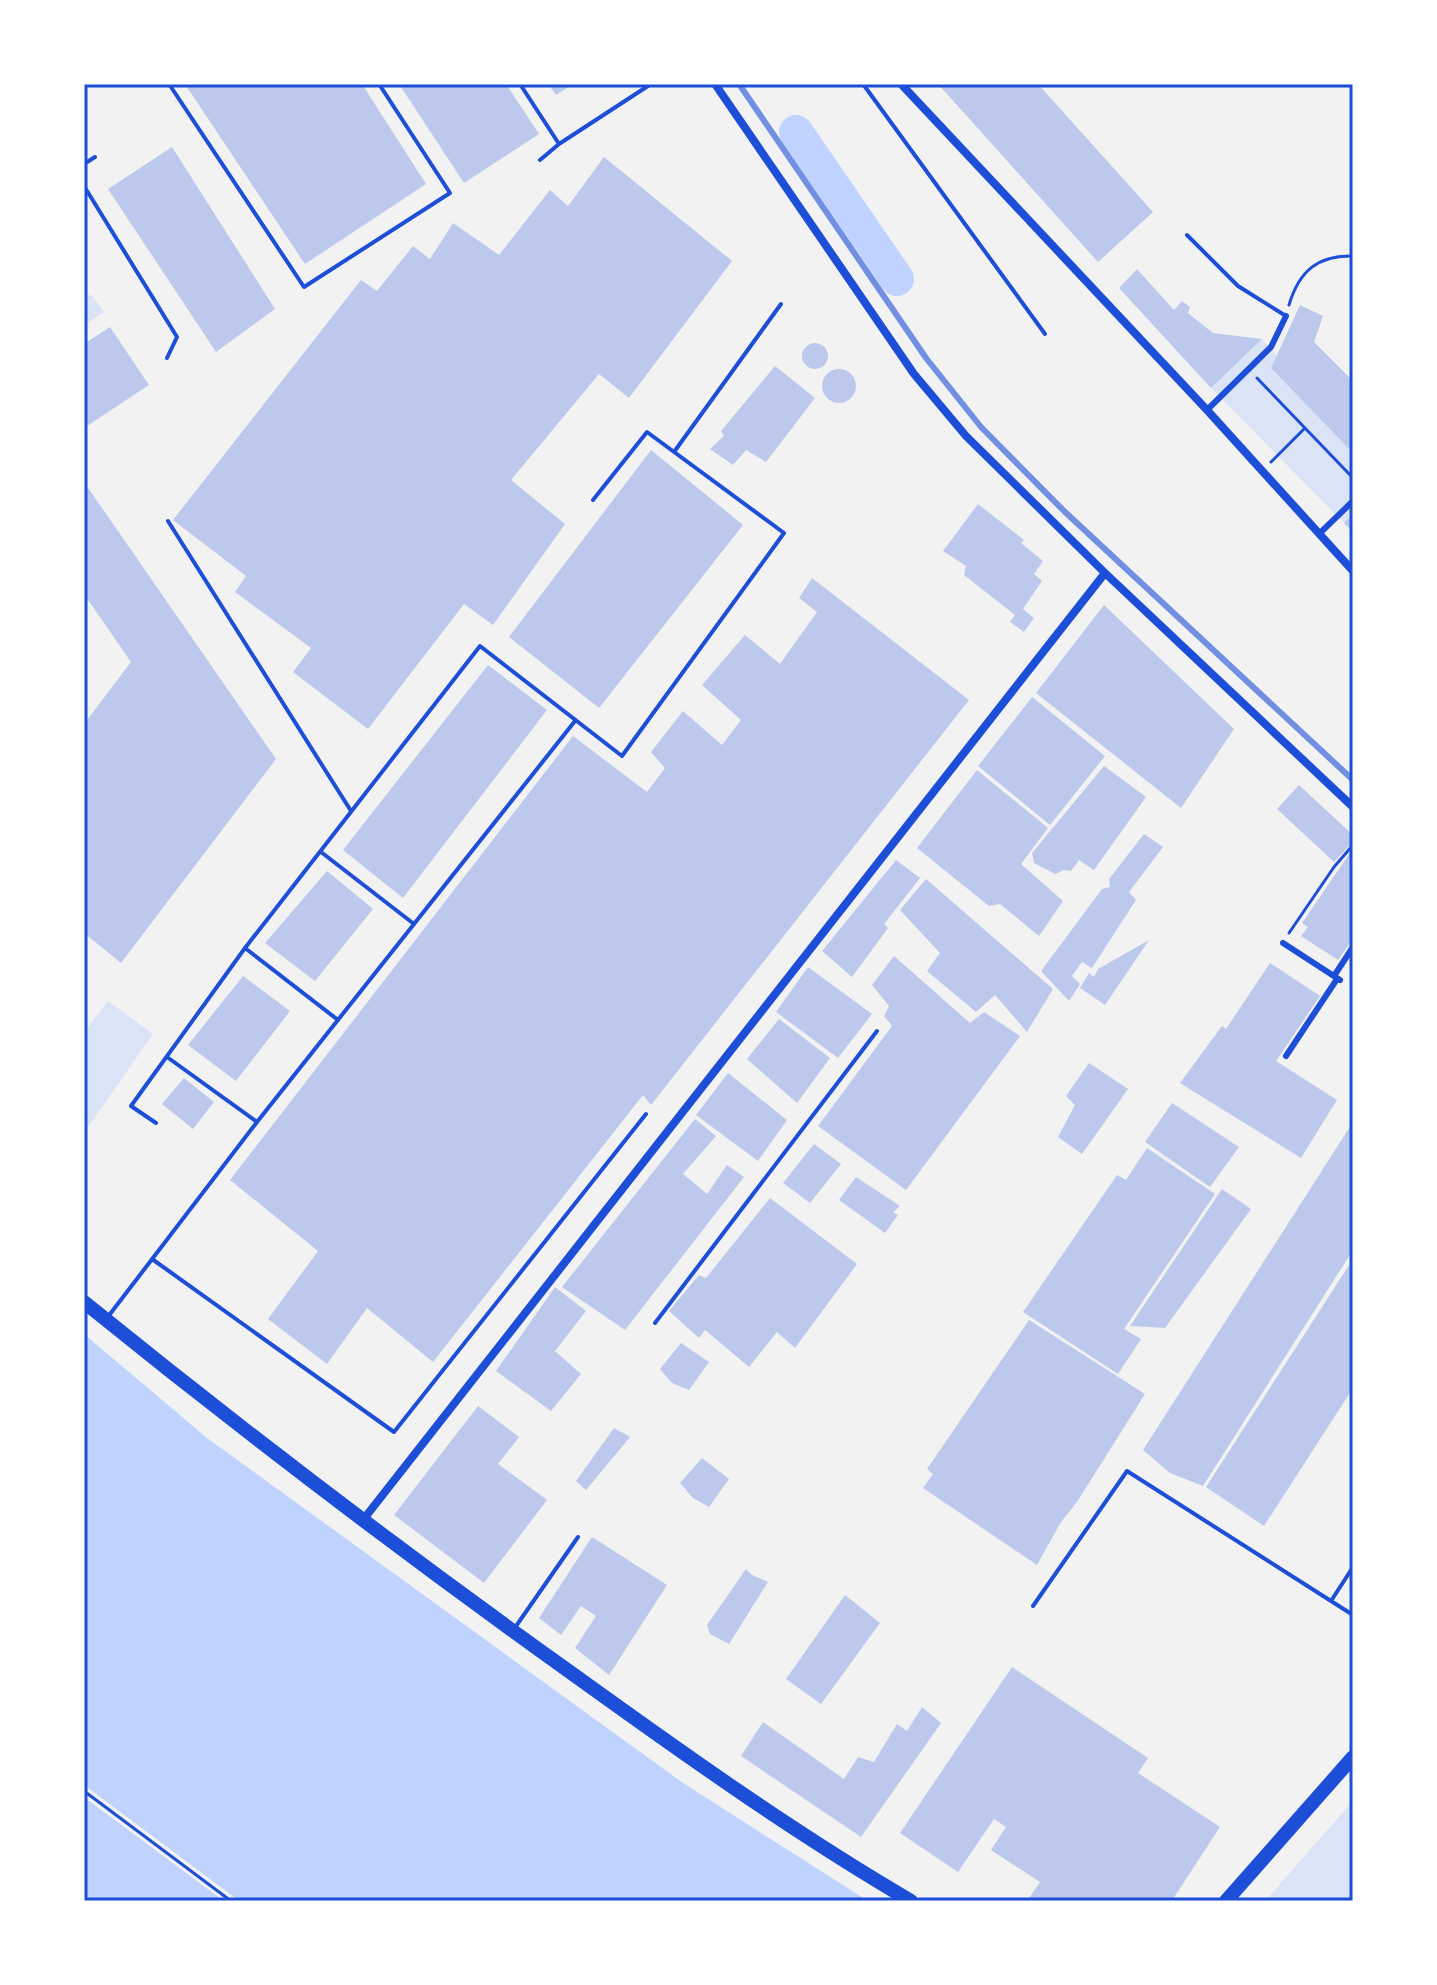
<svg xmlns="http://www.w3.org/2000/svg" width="1437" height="1985" font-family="'Titillium Web',sans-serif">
<rect width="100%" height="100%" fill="#f2f2f2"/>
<path fill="#dbe4f7" d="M91,294L104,312L84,325V299Z
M1262,339L1277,356L1272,368L1353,453V514L1344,523L1211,388Z
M108,1001L153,1034L84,1133V1032Z
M1353,1801V1901H1265Z"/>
<path fill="#bfd3fe" d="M84,1334L207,1438L683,1783L868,1901H239L84,1785Z
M84,1797L224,1901H84Z"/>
<path fill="#f2f2f2" d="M84,1785L239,1901H233L84,1790Z
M84,1793L227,1899L228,1901H224L84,1797Z"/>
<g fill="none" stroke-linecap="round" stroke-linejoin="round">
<path stroke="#bfd3fe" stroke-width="34" d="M796,132L897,279"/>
</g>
<path fill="#bdc9ec" d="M185,84H362L426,184L305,264Z
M399,84H506L539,134L464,183Z
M548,84H573L556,95Z
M938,84H1038L1153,212L1098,262Z
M172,147L275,309L216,352L108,189Z
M604,157L732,261L629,398L599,374L511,480L565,524L493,625L464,604L368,729L293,672L311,648L235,592L246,576L173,520L361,280L377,291L413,246L430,259L453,223L499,255L550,190L568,206Z
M1137,269L1174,310L1182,301L1190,307L1188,313L1213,333L1262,339L1211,388L1119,288Z
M1300,305L1323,316L1314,342L1353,381V453L1271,368Z
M110,327L149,385L84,428V344Z
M802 356a13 13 0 1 1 26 0a13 13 0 1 1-26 0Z
M775,366L815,398L766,462L746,450L733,465L710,449L724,436L721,431Z
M822 386a17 17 0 1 1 34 0a17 17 0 1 1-34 0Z
M651,450L743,525L599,708L509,637Z
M84,482L276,759L121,963L84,933V724L131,662L84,594Z
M978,504L1024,540L1021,543L1043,561L1034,574L1042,581L1023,609L1034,618L1024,632L1010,622L1015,615L964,575L966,566L943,551Z
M1353,514V532L1344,523Z
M812,578L969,700L651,1105L643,1095L433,1362L367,1308L327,1364L268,1319L318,1251L230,1180L573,736L647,792L665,768L651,752L683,711L722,745L741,720L702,685L745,635L780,664L817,612L799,598Z
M1104,605L1234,729L1181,808L1036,693Z
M488,665L547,710L403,898L343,850Z
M1032,697L1105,756L1050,825L978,766Z
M1104,766L1146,797L1094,870L1079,860L1071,871L1064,870L1055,874L1034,863L1032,853Z
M977,770L1048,828L1021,864L1063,901L1039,936L1000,904L989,906L917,848Z
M1299,785L1353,835V842L1334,862L1277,809Z
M1144,834L1163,847L1129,892L1136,900L1092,968L1082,962L1072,976L1080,984L1069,1001L1041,971L1102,889L1110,887L1109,879Z
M1350,853L1353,855V939L1338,960L1301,936L1308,927L1302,923Z
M896,860L920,878L884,924L888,928L852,977L822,951Z
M327,871L373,909L315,981L265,943Z
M926,879L1053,989L1027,1032L995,995L976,1012L927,971L940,953L900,910Z
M1149,940L1105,1005L1080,988L1089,973L1094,977L1098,969Z
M894,956L970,1023L984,1012L1020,1036L906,1190L818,1126L892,1026L884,1016L889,1006L872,985Z
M1270,963L1320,996L1276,1061L1337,1100L1301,1158L1180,1083L1222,1026L1226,1029Z
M808,967L872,1014L838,1058L776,1012Z
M243,976L290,1011L236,1081L188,1045Z
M779,1019L830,1058L797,1103L747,1059Z
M1089,1063L1128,1089L1082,1154L1058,1137L1075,1105L1066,1096Z
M728,1073L787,1120L758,1161L696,1115Z
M184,1078L214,1102L193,1129L162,1104Z
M1172,1103L1239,1147L1210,1187L1145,1142Z
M695,1119L716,1136L683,1174L707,1194L727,1165L744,1177L625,1330L562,1287Z
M1353,1122V1250L1203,1486L1170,1473L1143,1450Z
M814,1144L841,1164L810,1203L783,1183Z
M1147,1148L1215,1194L1124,1329L1141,1339L1118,1374L1023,1312L1117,1175L1126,1180Z
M856,1177L900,1206L893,1212L898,1215L885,1233L839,1200Z
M1222,1189L1251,1209L1165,1328L1130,1326Z
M770,1198L857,1264L795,1348L777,1332L749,1367L705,1330L699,1338L669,1311L699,1275L706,1278Z
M1353,1259V1388L1264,1526L1206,1487Z
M555,1287L586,1311L555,1351L581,1374L551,1411L496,1371Z
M1029,1320L1145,1394L1077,1502L1061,1522L1037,1565L923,1488L933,1474L927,1469Z
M681,1343L709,1362L689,1390L672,1383L660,1369Z
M478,1406L519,1437L498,1464L547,1500L484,1583L394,1515Z
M614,1428L630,1437L586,1490L576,1481Z
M702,1458L729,1479L709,1507L693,1498L680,1483Z
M592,1537L667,1585L609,1675L575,1648L596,1616L581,1606L561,1635L539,1618Z
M746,1569L752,1575L768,1582L729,1644L710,1634L707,1625Z
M845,1595L880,1623L821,1704L786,1679Z
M1012,1667L1148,1758L1138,1773L1220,1827L1173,1899L1027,1901L1040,1882L991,1850L1006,1827L994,1819L958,1872L900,1833Z
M922,1707L941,1723L861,1837L741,1756L763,1722L844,1779L858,1757L874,1762L897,1724L907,1731Z"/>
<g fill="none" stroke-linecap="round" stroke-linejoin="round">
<path stroke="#1d4ed8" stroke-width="3" d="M1289,305C1299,271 1318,255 1353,256
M1257,378L1353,478
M1271,462L1305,428
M1289,933L1334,867L1353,845
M84,1791L231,1901"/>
<path stroke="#1d4ed8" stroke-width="4" d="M169,84L304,287L450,193L379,84
M520,84L559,144L651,84
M863,84L1045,334
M540,160L559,144
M84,164L95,157
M84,186L177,337L167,358
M1187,235L1238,286L1286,316
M674,452L781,304
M168,521L351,811
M321,852L414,924
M245,948L338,1020
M167,1057L257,1122
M156,1123L131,1106L245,948L480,646L622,756L784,533L647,432L593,500
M152,1259L394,1432L646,1114
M107,1318L257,1122L575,721
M655,1323L877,1031
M1331,1601L1353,1567
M1033,1606L1127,1471L1353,1615
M514,1629L578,1537"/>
<path stroke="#1d4ed8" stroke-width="6" d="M1207,410L1271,347L1286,316
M1319,534L1353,501
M1283,943L1340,980
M1334,976L1353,947
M1286,1056L1337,979"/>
<path stroke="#1d4ed8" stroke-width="8" d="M715,84L914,374L966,436L1105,573L1353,807
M901,84L1207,410L1353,571
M363,1520L1105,573"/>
<path stroke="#1d4ed8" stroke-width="14" d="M84,1302C242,1430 405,1554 570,1672C681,1752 793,1832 911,1901
M1226,1901L1353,1757"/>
<path stroke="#7290e2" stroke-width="6" d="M739,84L926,358L981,427L1064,511L1353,780"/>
</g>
<rect width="1437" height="1985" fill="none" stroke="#ffffff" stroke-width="172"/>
<rect x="86" y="86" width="1265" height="1813" fill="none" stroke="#1d4ed8" stroke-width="3"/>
</svg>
